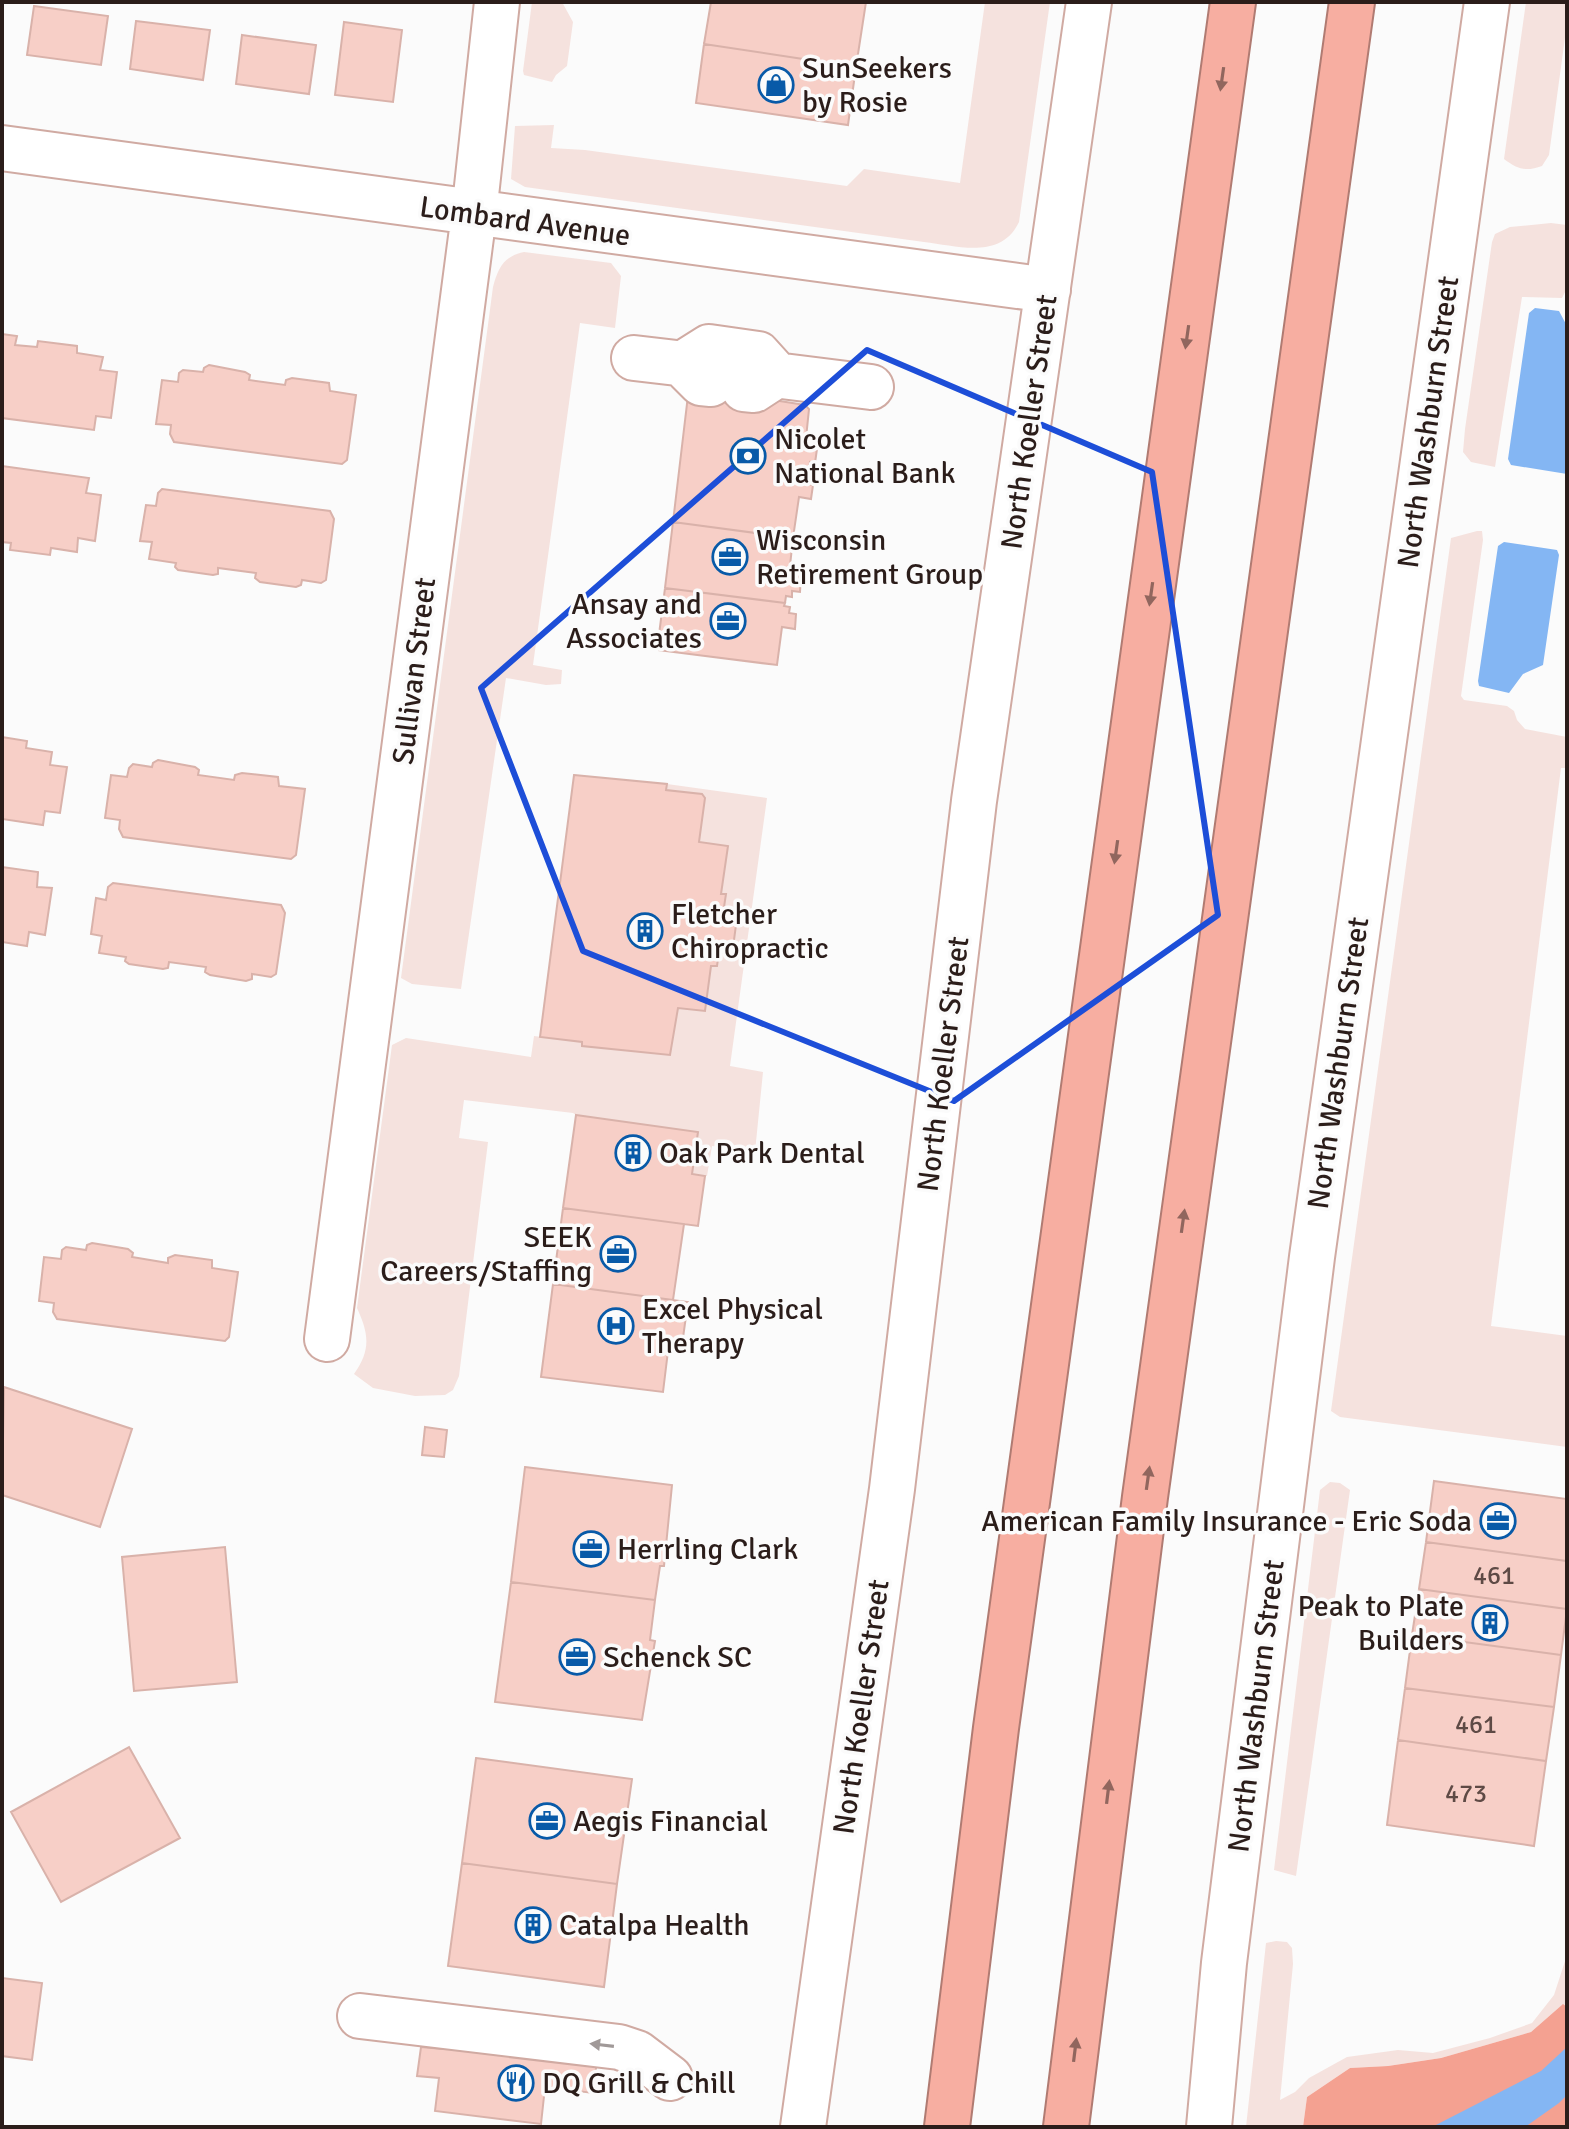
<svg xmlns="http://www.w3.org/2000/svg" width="1569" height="2129" font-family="Signika,sans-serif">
<rect width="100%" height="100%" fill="#fbfbfb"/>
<path fill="#f5e2de" d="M532,2H562L573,22L567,66L556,75L552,82L524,75L523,71Z
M985,2H1050L1019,222C1001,260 958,246 924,242L525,187L511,179L515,126L554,125L551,148L585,150L847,186L864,169L960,183Z
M1526,2H1567V23L1549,155L1542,166C1526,172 1517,169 1504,159Z
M1551,223L1567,225V288L1562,298L1522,297L1495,467L1471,462L1463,452L1465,429L1492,242L1495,234L1510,227Z
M524,252L611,263L621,276L615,328L580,323L533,665L562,670L561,684L546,685L506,678L461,989L412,984L401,978L493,287C498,268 504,256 524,252Z
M1477,531H1482L1483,540L1461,696L1464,700L1507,706L1514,711L1517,720L1525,729L1567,737V768H1561L1491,1326L1567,1336V1447L1340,1417L1331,1411L1451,538Z
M667,784L767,798L730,1066L763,1072L755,1152L712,1146L707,1176L692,1174L698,1132L576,1115L573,1113L464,1100L459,1138L488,1142L459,1376L453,1390L445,1395L415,1396L373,1388L354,1374C371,1350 369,1334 357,1308L392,1045L406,1038L531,1057L534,1036L582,1042L583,1046L670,1055L678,1008L719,952L732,954L738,910L724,907L726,895L721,894L727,846L699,842L705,798L702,794L666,790Z
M1330,1482L1340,1483L1350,1490L1296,1876L1274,1870L1320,1490Z
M1276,1941L1287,1942L1292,1948L1293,1964L1280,2100L1295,2092L1309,2078L1347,2057L1398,2050L1433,2053L1490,2038L1532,2023L1554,1995L1567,1955V2007L1562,2005L1531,2032L1441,2058L1388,2066L1350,2068L1307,2097L1303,2127H1246L1266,1943Z"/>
<path fill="#f4a191" d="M1563,2004L1567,2007V2127H1303L1307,2097L1350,2068L1388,2066L1441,2058L1531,2032Z"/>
<path fill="#84b6f3" d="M1535,308L1559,311L1567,326V474L1511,465L1508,459L1529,313Z
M1504,542L1557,550L1559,555L1543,665L1523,674L1509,693L1479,686L1478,681L1498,546Z
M1567,2047V2095L1559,2103L1525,2127H1432L1541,2071Z"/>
<path fill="#f7cfc7" stroke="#d9b2aa" stroke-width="2" d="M711,2H866L856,67L704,44Z
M34,6L108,16L101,65L27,55Z
M136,21L210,30L203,80L130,69Z
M344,22L402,30L393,102L335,95Z
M242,35L316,45L309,94L236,84Z
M704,44L856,67L848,125L696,103Z
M2,334L17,336L15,345L37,347L38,341L77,346V353L103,357L100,370L117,372L111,418L96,416L94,430L2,418Z
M209,365L245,372L250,375L249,380L285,385L286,380L292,378L329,383L330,391L356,395L347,460L342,464L174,442L170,434L171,425L156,424L162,380L178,382L179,373L183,370L203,372L204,368Z
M689,387L805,405L809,409L805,448L817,449L815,463L810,462L809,469L804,468L803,477L808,478L807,484L813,485L811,499L799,497L793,538L673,522Z
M2,466L89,478L86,493L101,495L95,541L78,538L77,552L51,548L50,555L10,550L11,543L2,542Z
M162,489L330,511L334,519L326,580L321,583L302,580L301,585L296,587L260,582L255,578L256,573L218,568V574L213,575L178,570L175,567L176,563L149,559L152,542L140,541L146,505L156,506L158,493Z
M673,522L793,538L789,575L801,577L800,592L792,591V597L786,596L785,603L665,588Z
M665,588L785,603L784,606L790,607L789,613L796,614L795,629L782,627L777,665L657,650Z
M2,737L27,741L26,748L52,752L50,765L67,767L60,813L45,811L43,825L2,819Z
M158,760L195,767L199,770L198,775L234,780L235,775L242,773L278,777L279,786L305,789L296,855L291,859L123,837L119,829L120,820L105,818L111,775L127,777L129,768L133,764L152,767L153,763Z
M574,775L667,784L666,790L702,794L705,798L699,842L728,846L721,894H726L724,907L738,910L732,955L719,952L717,966H711L705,1011L678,1008L670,1055L582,1046V1042L540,1037Z
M2,867L38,872L37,887L52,888L45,935L29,932L27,946L2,942Z
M113,883L281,905L285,913L276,974L271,977L252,974V979L246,981L210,975L205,972L206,967L169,962L168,968L163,969L129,964L125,961L126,957L99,953L102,936L91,934L96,898L106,900L108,887Z
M576,1115L698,1132L692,1174L705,1176L698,1226L563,1208Z
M563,1208L684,1224L673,1300L553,1284Z
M92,1243L128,1249L133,1253L132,1257L168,1263V1258L175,1255L212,1260V1268L238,1272L229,1337L225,1341L57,1319L53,1312L54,1303L39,1301L44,1257L61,1259L62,1250L66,1247L86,1250L87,1245Z
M553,1284L688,1302L681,1352L668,1351L663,1392L541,1377Z
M4,1387L132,1429L100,1527L2,1495Z
M425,1427L447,1430L444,1457L422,1455Z
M525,1467L672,1485L664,1566H660L655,1600L511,1582Z
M1434,1481L1567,1499V1561L1426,1542Z
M1426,1542L1567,1561V1609L1419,1589Z
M225,1547L237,1682L134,1691L122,1557Z
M511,1582L655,1600L650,1640L655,1641L642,1720L495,1702Z
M1419,1589L1567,1609L1561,1655L1412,1635Z
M1412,1635L1561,1655L1554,1707L1405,1688Z
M1405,1688L1554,1707L1546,1761L1398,1740Z
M1398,1740L1546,1761L1534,1846L1387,1825Z
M129,1747L180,1838L61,1902L11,1812Z
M476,1758L632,1779L617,1884L462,1863Z
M462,1863L617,1884L604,1987L448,1966Z
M2,1978L42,1983L32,2060L2,2056Z
M444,2033L598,2052L593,2093L545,2087L541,2124L435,2111L439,2078L417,2076L421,2047L442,2049Z"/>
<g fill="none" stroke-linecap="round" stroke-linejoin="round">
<defs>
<path id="minor" d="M2,148L1048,290
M634,358L711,367
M750,372L871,387
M711,384L701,383L682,364L709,347L758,354L777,375L754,390L744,389
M327,1339L474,214L497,2
M360,2016L619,2047L637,2053L670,2078
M803,2127L892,1489L974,801L1089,2
M1209,2127L1224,1963L1312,1257L1487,2"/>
<path id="highway" d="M947,2127L996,1728L1233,2
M1066,2127L1145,1497L1352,2"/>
</defs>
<use href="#minor" stroke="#d0aaa2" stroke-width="48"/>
<use href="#highway" stroke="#b07b72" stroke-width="48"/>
<use href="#minor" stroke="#fff" stroke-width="44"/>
<use href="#highway" stroke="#f7aea1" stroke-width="44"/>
</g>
<defs><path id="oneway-solid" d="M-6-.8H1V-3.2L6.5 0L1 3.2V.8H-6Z" transform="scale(2)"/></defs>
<g fill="#91665e">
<use href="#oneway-solid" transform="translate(1222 79) rotate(98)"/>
<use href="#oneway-solid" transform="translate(1187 337) rotate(98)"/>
<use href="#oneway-solid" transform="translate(1151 594) rotate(98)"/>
<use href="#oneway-solid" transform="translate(1116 852) rotate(98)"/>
<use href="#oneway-solid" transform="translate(1183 1221) rotate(-82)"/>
<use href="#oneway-solid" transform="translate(1148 1478) rotate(-82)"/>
<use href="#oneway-solid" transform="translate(1108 1792) rotate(-83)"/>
<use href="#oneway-solid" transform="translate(1075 2050) rotate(-83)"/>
</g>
<use fill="#a09998" href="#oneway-solid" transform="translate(602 2045) rotate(-173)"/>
<path fill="none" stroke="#1d4ed8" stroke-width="6" stroke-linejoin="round" d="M867,350L1152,472L1218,915L954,1101L583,951L481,688Z"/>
<defs>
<symbol id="shop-ring" viewBox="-11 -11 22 22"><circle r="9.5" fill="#fbfbfb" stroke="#085aa8" stroke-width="1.5"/><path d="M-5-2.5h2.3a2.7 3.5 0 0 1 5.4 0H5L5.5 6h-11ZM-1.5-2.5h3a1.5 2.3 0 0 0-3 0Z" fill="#085aa8"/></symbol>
<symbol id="bank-ring" viewBox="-11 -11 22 22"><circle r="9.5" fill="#fbfbfb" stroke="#085aa8" stroke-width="1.5"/><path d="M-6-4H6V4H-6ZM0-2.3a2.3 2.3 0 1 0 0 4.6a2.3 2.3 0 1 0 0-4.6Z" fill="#085aa8"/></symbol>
<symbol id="office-ring" viewBox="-11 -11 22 22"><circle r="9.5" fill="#fbfbfb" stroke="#085aa8" stroke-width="1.5"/><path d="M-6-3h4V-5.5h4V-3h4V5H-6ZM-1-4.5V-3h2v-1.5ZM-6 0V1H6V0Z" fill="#085aa8"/></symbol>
<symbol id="building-ring" viewBox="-11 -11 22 22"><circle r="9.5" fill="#fbfbfb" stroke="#085aa8" stroke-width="1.5"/><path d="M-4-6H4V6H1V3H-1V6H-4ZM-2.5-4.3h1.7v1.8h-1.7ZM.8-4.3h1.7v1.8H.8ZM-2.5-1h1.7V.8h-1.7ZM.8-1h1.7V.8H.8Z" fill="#085aa8"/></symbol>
<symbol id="hospital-ring" viewBox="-11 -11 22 22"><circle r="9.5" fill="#fbfbfb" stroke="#085aa8" stroke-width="1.5"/><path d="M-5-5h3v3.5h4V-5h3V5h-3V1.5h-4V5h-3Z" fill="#085aa8"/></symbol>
<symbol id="restaurant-ring" viewBox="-11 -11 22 22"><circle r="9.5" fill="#fbfbfb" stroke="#085aa8" stroke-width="1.5"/><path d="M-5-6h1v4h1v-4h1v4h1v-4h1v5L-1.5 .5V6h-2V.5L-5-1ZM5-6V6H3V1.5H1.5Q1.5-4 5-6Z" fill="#085aa8"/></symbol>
</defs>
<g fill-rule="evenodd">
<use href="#shop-ring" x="756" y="65" width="40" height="40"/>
<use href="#bank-ring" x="728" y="436" width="40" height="40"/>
<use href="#office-ring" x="710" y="537" width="40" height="40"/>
<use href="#office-ring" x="708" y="601" width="40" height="40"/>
<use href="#building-ring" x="625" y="911" width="40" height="40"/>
<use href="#building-ring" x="613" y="1133" width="40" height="40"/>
<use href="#office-ring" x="598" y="1234" width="40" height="40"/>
<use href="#hospital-ring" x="596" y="1306" width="40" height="40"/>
<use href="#office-ring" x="1478" y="1501" width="40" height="40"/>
<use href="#office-ring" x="571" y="1529" width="40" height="40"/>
<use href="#building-ring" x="1470" y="1603" width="40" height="40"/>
<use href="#office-ring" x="557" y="1637" width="40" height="40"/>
<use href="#office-ring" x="527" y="1801" width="40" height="40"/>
<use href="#building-ring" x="513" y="1905" width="40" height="40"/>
<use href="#restaurant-ring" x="496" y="2063" width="40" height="40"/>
</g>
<g text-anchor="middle" stroke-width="7" stroke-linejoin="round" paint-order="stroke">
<g font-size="26" fill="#5e4a45">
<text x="1494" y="1584">461</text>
<text x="1476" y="1733">461</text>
<text x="1466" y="1802">473</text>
</g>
<g font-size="30" fill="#2b1d1a" stroke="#fbfbfb" text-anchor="start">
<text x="802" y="78">SunSeekers<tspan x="802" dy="34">by Rosie</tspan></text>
<text x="774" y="449">Nicolet<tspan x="774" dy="34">National Bank</tspan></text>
<text x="756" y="550">Wisconsin<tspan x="756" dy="34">Retirement Group</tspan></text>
<text x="702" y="614" text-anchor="end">Ansay and<tspan x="702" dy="34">Associates</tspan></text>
<text x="671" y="924">Fletcher<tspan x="671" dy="34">Chiropractic</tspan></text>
<text x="659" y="1163">Oak Park Dental</text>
<text x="592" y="1247" text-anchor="end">SEEK<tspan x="592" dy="34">Careers/Staffing</tspan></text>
<text x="642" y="1319">Excel Physical<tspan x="642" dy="34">Therapy</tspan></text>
<text x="1472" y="1531" text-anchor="end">American Family Insurance - Eric Soda</text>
<text x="617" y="1559">Herrling Clark</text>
<text x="1464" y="1616" text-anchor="end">Peak to Plate<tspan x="1464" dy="34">Builders</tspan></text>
<text x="603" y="1667">Schenck SC</text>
<text x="573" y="1831">Aegis Financial</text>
<text x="559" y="1935">Catalpa Health</text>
<text x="542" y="2093">DQ Grill &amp; Chill</text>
</g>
<g font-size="30" fill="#2b1d1a" stroke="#fbfbfb">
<text transform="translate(525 221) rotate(8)" y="10">Lombard Avenue</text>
<text transform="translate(1029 422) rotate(-82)" y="10">North Koeller Street</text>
<text transform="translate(1428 422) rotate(-82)" y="10">North Washburn Street</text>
<text transform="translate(414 671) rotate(-83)" y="10">Sullivan Street</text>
<text transform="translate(1338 1063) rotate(-82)" y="10">North Washburn Street</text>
<text transform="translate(943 1064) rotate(-83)" y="10">North Koeller Street</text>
<text transform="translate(1256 1706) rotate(-83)" y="10">North Washburn Street</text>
<text transform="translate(861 1707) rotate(-82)" y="10">North Koeller Street</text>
</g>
</g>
<rect width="1569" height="2129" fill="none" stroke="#2b1d1a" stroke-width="8"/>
</svg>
